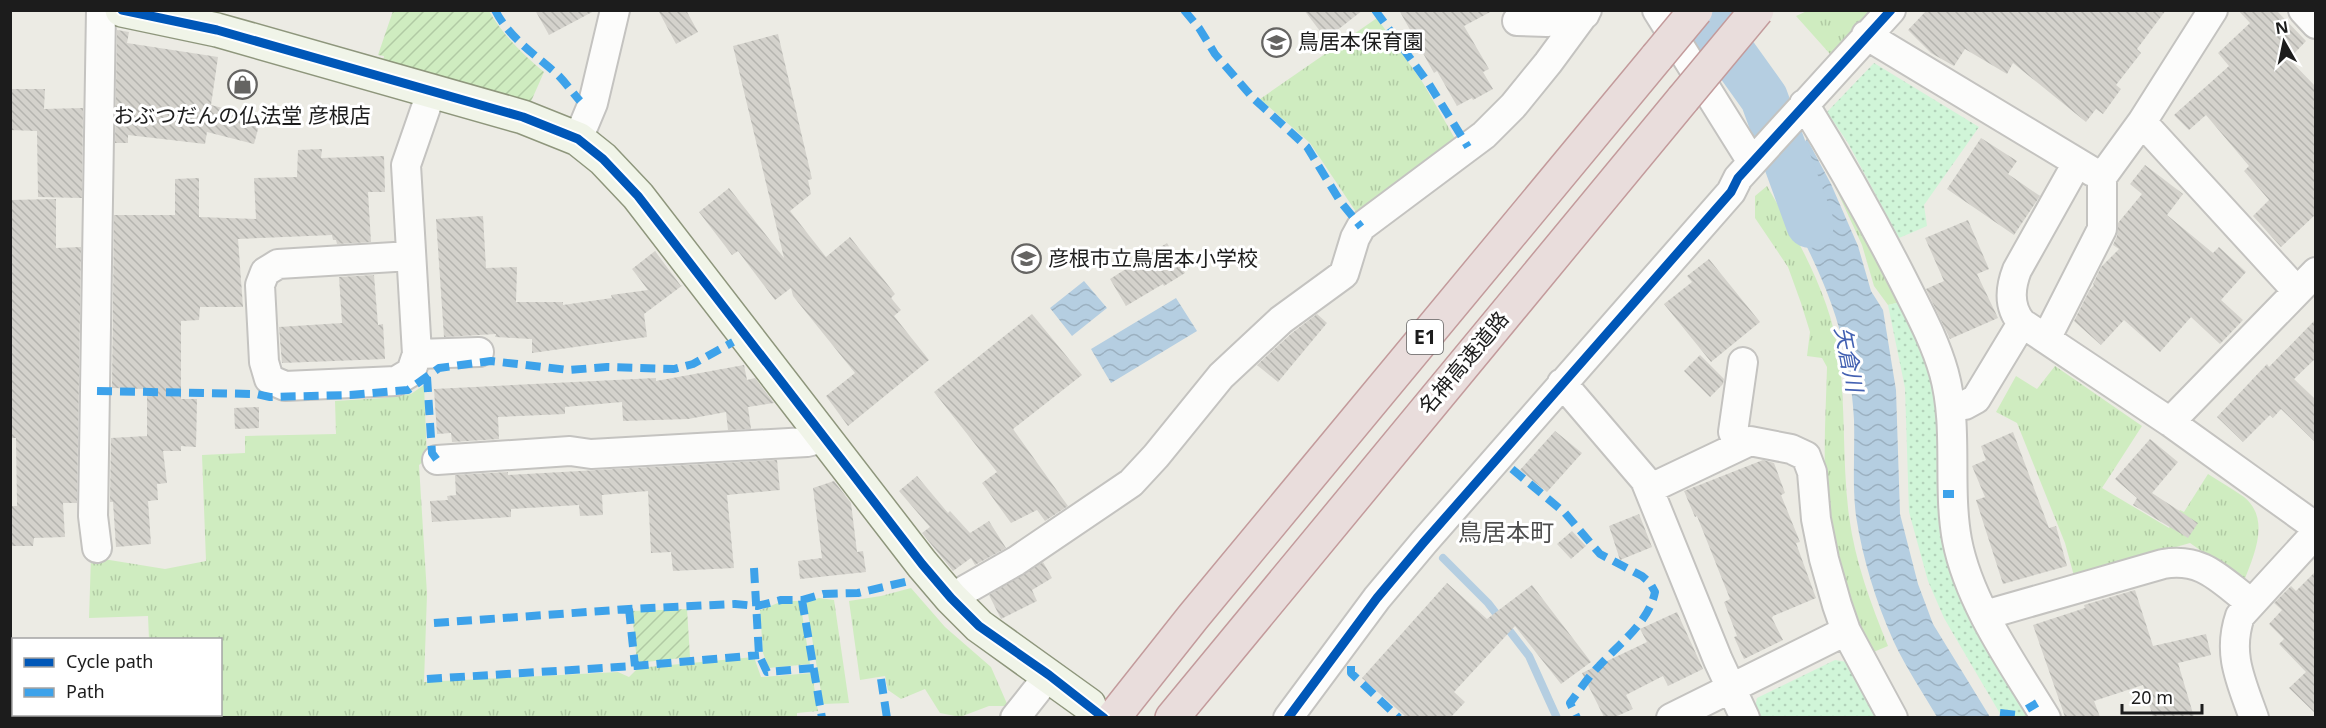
<svg xmlns="http://www.w3.org/2000/svg" width="2326" height="728" font-family="'Noto Sans','Noto Sans JP',sans-serif">
<defs>
<pattern id="grass-tufts" width="24" height="20" patternUnits="userSpaceOnUse" patternTransform="scale(1.5)"><rect width="24" height="20" fill="#cfecc0"/><path d="M3 7l-1-3M5 7V3M7 7l1-3M15 17l-1-3M17 17v-4M19 17l1-3" fill="none" stroke="#b1caa4"/></pattern>
<pattern id="park-dots" width="8" height="8" patternUnits="userSpaceOnUse" patternTransform="scale(1.5)"><rect width="8" height="8" fill="#d0f5d8"/><path d="M2 2h.1M6 6h.1" fill="none" stroke="#b2d1b9" stroke-width="1.8" stroke-linecap="round"/></pattern>
<pattern id="garden-furrows" width="10" height="10" patternUnits="userSpaceOnUse" patternTransform="scale(1.5)"><rect width="10" height="10" fill="#cfecc0"/><path d="M-1 1l2-2M0 10L10 0M9 11l2-2" fill="none" stroke="#b1caa4"/></pattern>
<pattern id="water-waves" width="16" height="10" patternUnits="userSpaceOnUse" patternTransform="scale(1.5)"><rect width="16" height="10" fill="#b5cee1"/><path d="M0 5q4-4 8 0t8 0" fill="none" stroke="#9bb0c0"/></pattern>
<pattern id="building-back-hatch" width="6" height="6" patternUnits="userSpaceOnUse" patternTransform="scale(1.5)"><rect width="6" height="6" fill="#d4d2cc"/><path d="M-1 5l2 2M0 0l6 6M5-1l2 2" fill="none" stroke="#b5b4af"/></pattern>
</defs>
<rect width="100%" height="100%" fill="#ecebe4"/>
<path fill="url(#grass-tufts)" d="M1807,11H1872L1830,54L1796,16Z
M1377,18L1423,83L1458,144L1360,218L1310,143L1260,99Z
M1811,136L1901,302L1888,305L1874,286L1862,245L1832,180L1807,139Z
M1767,186C1797,238 1831,296 1839,357C1846,410 1842,463 1849,516C1855,562 1871,604 1888,646L1871,653C1848,602 1830,547 1826,491C1823,450 1826,408 1827,367L1822,358L1807,356L1810,332L1801,303L1788,267L1755,218V196Z
M2055,366L2142,426L2102,488L2169,528L2180,510L2184,512L2208,474C2220,482 2233,489 2244,497C2271,519 2254,555 2244,581L2190,543L2074,576L2065,543L2017,423L1996,412L2016,376L2037,389Z
M424,385L427,459L419,465L427,594L424,682L618,672L629,677L638,668L754,657L761,677L812,673L818,711L797,713V718L153,717V714H220V640L149,639L148,616L89,618L91,557L165,569L206,561L202,455L245,453V436L336,434L335,401L383,398L411,394Z
M911,588L945,627L991,667L1008,706H989L960,717L940,713L925,689L901,699L888,690L885,676L860,680L849,601L881,596Z
M819,598L834,600L849,703L823,704L806,602Z
M783,601H800L810,664L769,668L763,653L760,610Z"/>
<path fill="url(#park-dots)" d="M1874,63L1979,127L1924,205L1927,226L1899,238L1848,143L1827,112Z
M1901,302L1927,355L1936,391L1942,489L2031,717H2002L1944,618L1928,581L1909,512L1905,388L1888,305Z
M1835,660L1847,662L1877,717H1760L1755,708L1757,698Z"/>
<path fill="url(#garden-furrows)" d="M393,11H489C503,35 522,54 544,72L529,106L383,63L384,56L378,55Z
M687,609L690,657L637,663L632,611Z"/>
<path fill="url(#water-waves)" d="M1807,139L1831,184L1858,246L1871,291L1883,310L1896,390L1900,514L1918,584L1933,624L1990,717H1937C1923,693 1906,668 1894,642C1876,602 1863,560 1856,516C1852,484 1855,452 1854,420C1853,400 1850,377 1846,357C1834,293 1802,237 1773,181Z
M1084,281L1107,308L1072,336L1050,308Z
M1176,298L1197,331L1111,383L1091,349Z"/>
<g fill="none" stroke-linecap="round" stroke-linejoin="round">
<path stroke="#b5cee1" stroke-width="8" d="M1443,558L1488,603L1529,656L1557,718"/>
<path stroke="#b5cee1" stroke-width="48" d="M1701,10L1764,98L1810,224"/>
</g>
<path fill="url(#building-back-hatch)" d="M535,10H596L549,35Z
M658,10H686L698,32L676,44Z
M1304,10H1363L1326,39Z
M1399,10H1494L1464,26L1489,69L1483,72L1493,89L1473,100L1472,98L1457,106L1437,71L1434,73Z
M1927,10H2166L2137,49L2141,53L2116,85L2121,89L2103,114L2096,109L2086,122L2013,63L2007,74L1965,49L1954,66L1931,53L1908,30Z
M2238,10H2276L2306,41L2289,59L2316,87V214L2281,247L2253,216L2269,200L2244,171L2249,166L2206,115L2189,130L2174,115L2229,66L2218,53L2250,23Z
M117,30L129,32L127,43L218,57L211,105L261,118L254,144L207,132L205,144L128,135V143H115Z
M778,34L812,179L808,180L811,194L790,211L826,257L850,237L895,294L891,298L901,310L894,316L929,360L848,426L826,396L855,373L793,296L791,288L775,300L738,251L732,255L699,212L729,188L784,258L733,46Z
M10,89H45L44,109L83,108L82,198L38,197L37,131L10,130Z
M1981,138L2017,161L2008,174L2040,196L2014,235L1947,189Z
M322,149L321,158L384,156L385,192H368L371,242L337,244L336,240H333L332,235L238,239L243,307H200L199,320L181,321V399H197L196,447L181,446V451H163L167,483L157,484L158,500L148,501L151,544L116,547L113,502H110L111,438L147,436V389L112,388L114,215H175V179L199,178V217L256,219L254,178L297,177L298,150Z
M2145,165L2183,194L2167,215L2213,253L2219,247L2246,272L2221,300L2243,320L2220,344L2191,317L2160,352L2124,320L2101,345L2074,321L2089,291L2094,285L2093,284L2101,267L2119,249L2113,245L2117,236L2118,223L2142,194L2130,184Z
M56,199V248L81,247L77,503H63L65,537L34,538L33,546H10V506H17L16,438H10V200Z
M483,216L486,268L517,267L516,302H563V305L612,298L611,295L648,290L632,269L655,251L681,286L683,285L644,314L647,337L532,353V339L495,337L496,334L444,337L436,219Z
M1968,220L1989,269L1977,274L1998,318L1950,339L1926,289L1944,281L1925,238Z
M1167,243L1185,273L1164,286L1163,284L1126,306L1110,279Z
M1709,259L1760,322L1711,362L1664,304L1692,282L1687,276Z
M374,275L378,325L383,324L385,359L282,363L279,327L342,323L339,277Z
M1032,314L1082,375L1013,429L1068,506L1045,521L1037,510L1011,523L982,483L997,472L934,392Z
M1317,314L1327,323L1278,382L1257,365L1292,333Z
M2316,319V358L2294,379L2316,400V443L2281,409L2273,418L2270,415L2243,442L2217,417L2267,364L2269,367Z
M1700,355L1724,379L1723,384L1710,397L1684,371Z
M744,365L747,380L755,378L774,403L748,407L751,429L728,430L726,412L688,419L623,421L622,402L565,407V414L498,417L499,439L452,442L451,433L437,434L434,389L656,378V381Z
M259,407V428L235,429L234,408Z
M1555,431L1582,453L1547,492L1520,470Z
M2013,432L2049,528L2056,526L2067,566L2003,584L1976,500L1985,497L1972,466L1986,460L1981,446Z
M2150,439L2178,462L2152,493L2198,523L2188,538L2133,505L2137,498L2115,479Z
M777,460L780,490L727,495L734,568L673,571L671,552L651,553L648,491L602,495L603,515L580,516L579,505L511,509V517L432,522L430,501L448,500L447,496L456,495L455,475L508,472V475Z
M1763,460L1774,463L1785,493L1781,495L1800,542L1796,543L1816,598L1773,616L1772,618L1783,640L1744,659L1734,637L1737,636L1724,602L1730,599L1697,516L1695,517L1684,491Z
M917,476L948,513L950,511L970,533L989,521L1006,548L975,565L971,558L953,571L922,533L930,527L899,491Z
M834,481L851,503L857,552L863,551L866,572L800,579L798,561L822,558L813,488Z
M1639,514L1652,547L1620,560L1609,526Z
M1572,531L1586,546L1571,559L1557,544Z
M1043,562L1052,578L1032,590L1037,601L1001,619L989,595Z
M2316,571V714L2289,688L2306,672L2279,644L2284,639L2269,624L2282,610L2274,603L2291,586L2296,591Z
M1447,583L1487,619L1532,585L1591,662L1561,684L1515,626L1454,692L1465,702L1451,717H1406L1362,678Z
M2135,590L2153,646L2206,634L2211,655L2178,663L2194,717H2153L2143,685L2094,701L2100,717H2065L2033,625L2085,608L2084,605Z
M1677,612L1703,669L1668,686L1663,676L1626,695L1633,709L1615,717H1604L1582,673L1647,642L1640,629Z"/>
<g fill="none" stroke-linecap="round" stroke-linejoin="round">
<defs>
<path id="street" d="M1657,10L1752,162
M2303,10L2316,24
M1517,21L1547,22L1585,14
M1866,35L2093,172
M1804,104C1840,162 1873,221 1904,282C1919,312 1935,341 1944,373C1959,428 1947,485 1957,540C1969,603 2013,664 2046,718
M2142,122L2297,291
M578,139L593,103L615,10
M2077,163L2017,270C2010,288 2008,307 2022,323L2170,422L2316,527
M411,256L278,264L265,272L260,285L264,362L269,379L285,386L396,381L411,372L417,354L406,165L432,90
M2046,339L2102,229V177L2142,122L2213,10
M417,354L479,352
M1562,383L1645,480L1718,660L1745,718
M1951,407L1965,405L1976,399L2022,323
M2170,422L2316,272
M1739,446L1733,432L1743,362
M437,460L570,451L591,454L807,442L824,438
M1649,489L1750,441L1791,449L1806,456L1812,472L1816,519L1824,559L1837,605L1846,631L1893,718
M97,548L93,516L101,10
M951,598L1016,561L1131,483L1156,456L1221,376L1281,320L1344,274L1355,238L1361,227L1484,135L1513,106L1548,63L1587,10
M1985,615L2163,564C2203,557 2220,580 2250,602
M1015,718L1049,675
M1288,718L1377,598L1424,542L1731,192L1738,178L1891,10
M1671,718L1846,631
M2254,718C2241,681 2227,654 2240,616L2316,533"/>
<path id="secondary" d="M122,10L217,30L523,117L578,139L603,159L638,196L922,564L951,598L979,626L1089,705"/>
<path id="highway" d="M1113,718L1193,617L1657,57
M1172,718L1683,99"/>
</defs>
<use href="#street" stroke="#c4c3c0" stroke-width="32"/>
<use href="#secondary" stroke="#8e967c" stroke-width="36"/>
<use href="#highway" stroke="#c39b9c" stroke-width="36"/>
<use href="#street" stroke="#fcfcfb" stroke-width="28"/>
<use href="#secondary" stroke="#f0f4e8" stroke-width="33"/>
<use href="#highway" stroke="#e9dddc" stroke-width="33"/>
<defs>
<path id="highway-bridge" d="M1657,57L1696,10
M1683,99L1757,10"/>
</defs>
<use href="#highway-bridge" stroke="#c39b9c" stroke-width="36" stroke-linecap="butt"/>
<use href="#highway-bridge" stroke="#e9dddc" stroke-width="33"/>
<path stroke="#3da2ea" stroke-width="8" stroke-dasharray="15 8" stroke-linecap="butt" d="M495,10C510,39 535,54 558,75C566,83 572,92 580,101
M1184,10L1199,28L1215,54L1253,98L1307,147L1340,201L1361,227
M1375,10L1429,84L1468,147
M427,377L432,453L437,460
M97,391L256,394L270,397L350,395L408,390L439,368L491,361L569,370L607,367L674,369L693,364L733,342
M1512,469L1565,513L1600,554L1642,576L1650,583L1655,592C1649,622 1619,644 1599,666C1588,677 1579,691 1570,703L1577,718
M1943,494H1954
M754,568L759,655L767,672L815,668
M802,600L822,718
M629,609L635,666
M434,623L629,609L735,604L757,606L781,600H802L823,594L858,593L913,580
M1351,666V673L1399,718
M427,679L635,666L759,655
M881,679L887,718
M2027,709L2037,703
M2000,713L2018,715"/>
<defs>
<path id="cycleway" d="M122,10L217,30L523,117L578,139L603,159L638,196L922,564L951,598L979,626L1049,675L1104,718
M1288,718L1377,598L1424,542L1731,192L1738,178L1891,10"/>
</defs>
<use href="#cycleway" stroke="#fff" stroke-width="13"/>
<use href="#cycleway" stroke="#0057b8" stroke-width="9"/>
</g>
<defs>
<symbol id="school-ring" viewBox="-11 -11 22 22"><circle r="9.5" fill="#fff" stroke="#656462" stroke-width="1.5"/><path d="M0-5L7-2L0 1L-7-2ZM-4 1L0 2.5L4 1V4Q0 6-4 4Z" fill="#656462"/></symbol>
<symbol id="shop-ring" viewBox="-11 -11 22 22"><circle r="9.5" fill="#fff" stroke="#656462" stroke-width="1.5"/><path d="M-5-2.5h2.3a2.7 3.5 0 0 1 5.4 0H5L5.5 6h-11ZM-1.5-2.5h3a1.5 2.3 0 0 0-3 0Z" fill="#656462"/></symbol>
</defs>
<g fill-rule="evenodd">
<use href="#school-ring" x="1260" y="26" width="33" height="33"/>
<use href="#shop-ring" x="226" y="68" width="33" height="33"/>
<use href="#school-ring" x="1010" y="242" width="33" height="33"/>
</g>
<g text-anchor="middle" stroke-width="6" stroke-linejoin="round" paint-order="stroke">
<rect fill="#fff" stroke="#606060" stroke-width="1.5" x="1407" y="320" width="36" height="34" rx="4.5"/>
<g font-size="20" font-weight="bold" fill="#1c1c1c">
<text x="1425" y="344">E1</text>
</g>
<g font-size="21" fill="#1c1c1c" stroke="#fff" text-anchor="start">
<text x="1298" y="49">鳥居本保育園</text>
<text x="242" y="123" text-anchor="middle">おぶつだんの仏法堂 彦根店</text>
<text x="1048" y="266">彦根市立鳥居本小学校</text>
</g>
<g font-size="21" fill="#1c1c1c" stroke="#fff">
<text transform="translate(1464 363) rotate(-50)" y="7">名神高速道路</text>
</g>
<g font-size="22" font-style="italic" fill="#4361b2" stroke="#fff">
<text transform="translate(1849 359) rotate(79)" y="8">矢倉川</text>
</g>
<g font-size="24" fill="#4f4f4f" stroke="#fff">
<text x="1506" y="541">鳥居本町</text>
</g>
</g>
<rect width="2326" height="728" fill="none" stroke="#1c1c1c" stroke-width="24"/>
<rect x="12" y="638" width="210" height="78" fill="#ffffff" stroke="#a4a4a4" stroke-width="1.5"/>
<rect x="24" y="658" width="30" height="9" fill="#0057b8" stroke="#a4a4a4" stroke-width="1.5"/>
<text x="66" y="668" font-size="18" fill="#1c1c1c">Cycle path</text>
<rect x="24" y="688" width="30" height="9" fill="#3da2ea" stroke="#a4a4a4" stroke-width="1.5"/>
<text x="66" y="698" font-size="18" fill="#1c1c1c">Path</text>
<g transform="translate(2284 42) rotate(351)" stroke="#ffffff" stroke-width="4.5" paint-order="stroke">
<path d="M0-4.5L10 22L0 15L-10 22Z" fill="#1c1c1c"/>
<text y="-9" font-size="16" font-weight="bold" text-anchor="middle" fill="#1c1c1c">N</text>
</g>
<path d="M2122 704v9h80v-9" fill="none" stroke="#1c1c1c" stroke-width="3"/>
<text x="2131" y="704" font-size="18" fill="#1c1c1c" stroke="#ffffff" stroke-width="4.5" paint-order="stroke">20 m</text>
</svg>
